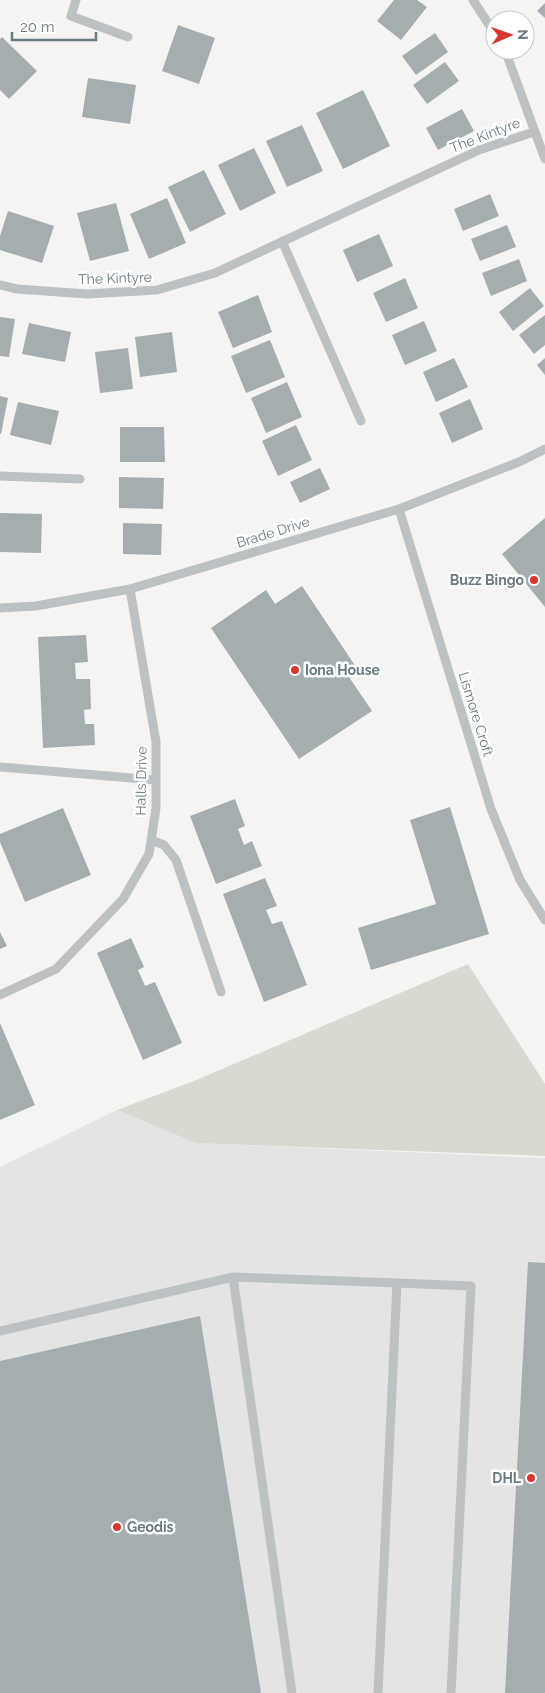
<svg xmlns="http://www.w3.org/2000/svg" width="545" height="1693" font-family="Raleway,sans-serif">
<rect width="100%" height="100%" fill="#f5f4f2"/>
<path fill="#e3e4e3" d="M117,1110L196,1143L545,1158V1693H0V1167Z"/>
<path fill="#d6dad1" d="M468,964L545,1084V1156L196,1143L117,1110L194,1081Z"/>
<path fill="#a4aeb1" d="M394,0H417L427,7L401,40L377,21Z
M545,3V18L537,11Z
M178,25L215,38L199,84L162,71Z
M435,33L448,52L416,75L402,56Z
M2,37L37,71L9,99L0,90V39Z
M445,62L459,81L427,104L413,85Z
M88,78L136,85L130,124L82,117Z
M363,90L390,146L343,169L316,113Z
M462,109L474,131L438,150L426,128Z
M302,125L323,171L287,187L266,141Z
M254,148L276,193L240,211L218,165Z
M204,170L226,214L190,232L168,187Z
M490,194L499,216L463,231L454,209Z
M167,198L186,243L149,259L130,214Z
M116,203L129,251L90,261L77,213Z
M8,211L54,226L42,263L0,250V236Z
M507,225L516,247L480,261L471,239Z
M379,234L393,266L357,282L343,250Z
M519,259L527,281L491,296L482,273Z
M405,278L418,308L386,322L373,293Z
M530,288L544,306L513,331L499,312Z
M258,295L272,332L233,348L218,312Z
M545,315V345L534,354L519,335Z
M0,317L15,319L9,357L0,356Z
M424,321L437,351L405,365L392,335Z
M29,323L71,332L65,362L22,354Z
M172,332L177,372L140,377L135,337Z
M270,340L285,377L246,393L231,356Z
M128,348L133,389L100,393L95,352Z
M454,358L468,387L436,402L423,372Z
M545,358V375L537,365Z
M287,382L302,417L266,433L251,398Z
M0,396L8,398L1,434H0Z
M470,399L483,429L452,443L439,413Z
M18,402L59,411L51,445L10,435Z
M296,425L312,460L278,476L262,441Z
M120,427H164L165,462H120Z
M320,468L330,489L300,503L290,482Z
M119,477L164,478L163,509L119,508Z
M0,513L42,514L41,553L0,552Z
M545,518V607L502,554Z
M123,523L162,524L161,555L123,554Z
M302,586L356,667L347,674L372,711L299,759L211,628L266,590L275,604Z
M86,635L88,662L75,663L76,679H90L91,709L84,710L85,724H94L95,745L43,748L38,637Z
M235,799L245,826L238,829L244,845L252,841L262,866L216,884L190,816Z
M450,807L489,934L371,970L358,928L436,904L410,820Z
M63,808L91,875L25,902L0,842V834Z
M265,878L277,906L266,910L272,924L282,921L307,985L264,1002L223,894Z
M0,932L7,946L0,949Z
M131,938L144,967L138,970L145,986L155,982L182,1043L143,1060L97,953Z
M0,1023L35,1105L0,1120Z
M528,1262L545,1263V1693H505Z
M200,1316L261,1693H0V1361Z"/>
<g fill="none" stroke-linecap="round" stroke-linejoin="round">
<path stroke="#bcc1c3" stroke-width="9" d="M76,0L71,16L128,37
M473,0L495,34
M505,50L545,159
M282,241L361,421
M0,285L17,289L87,294L157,290L215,273L479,150L534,132
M0,476L80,479
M399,509L491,809L520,880L545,920
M0,608L36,606L130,589L399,509L519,462L545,449
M0,767L156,780
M151,840L164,845L176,860L221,992
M0,995L56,969L123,899L149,854L156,808V742L130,589
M397,1283L471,1286L451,1693
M0,1331L233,1277
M292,1693L233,1277L397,1283L378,1693"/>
</g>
<g fill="#d8362f" stroke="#fff" stroke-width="2">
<circle cx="534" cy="580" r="5"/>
<circle cx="295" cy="670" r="5"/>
<circle cx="531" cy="1478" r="5"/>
<circle cx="117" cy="1527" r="5"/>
</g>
<g text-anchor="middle" stroke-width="5" stroke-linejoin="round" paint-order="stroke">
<g font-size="14" fill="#667a81" stroke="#fff">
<text transform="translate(485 135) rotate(-21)" y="5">The Kintyre</text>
<text transform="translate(115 278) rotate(-2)" y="5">The Kintyre</text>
<text transform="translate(273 532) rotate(-17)" y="5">Brade Drive</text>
<text transform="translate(476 714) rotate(73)" y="5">Lismore Croft</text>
<text transform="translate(141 781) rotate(-89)" y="5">Halls Drive</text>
</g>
<g font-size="14" font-weight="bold" fill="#667a81" stroke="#fff" text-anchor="end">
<text x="524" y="585">Buzz Bingo</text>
<text x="305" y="675" text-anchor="start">Iona House</text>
<text x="521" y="1483">DHL</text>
<text x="127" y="1532" text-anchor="start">Geodis</text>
</g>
</g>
<g transform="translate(510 35) rotate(88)"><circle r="24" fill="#ffffff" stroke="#c2cacd"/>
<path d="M0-4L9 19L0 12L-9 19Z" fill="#d8362f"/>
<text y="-8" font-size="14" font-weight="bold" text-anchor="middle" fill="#667a81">N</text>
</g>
<path d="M12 32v8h84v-8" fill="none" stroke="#667a81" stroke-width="2.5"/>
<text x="20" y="32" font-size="15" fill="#667a81" stroke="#ffffff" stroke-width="4" paint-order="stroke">20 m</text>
</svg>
